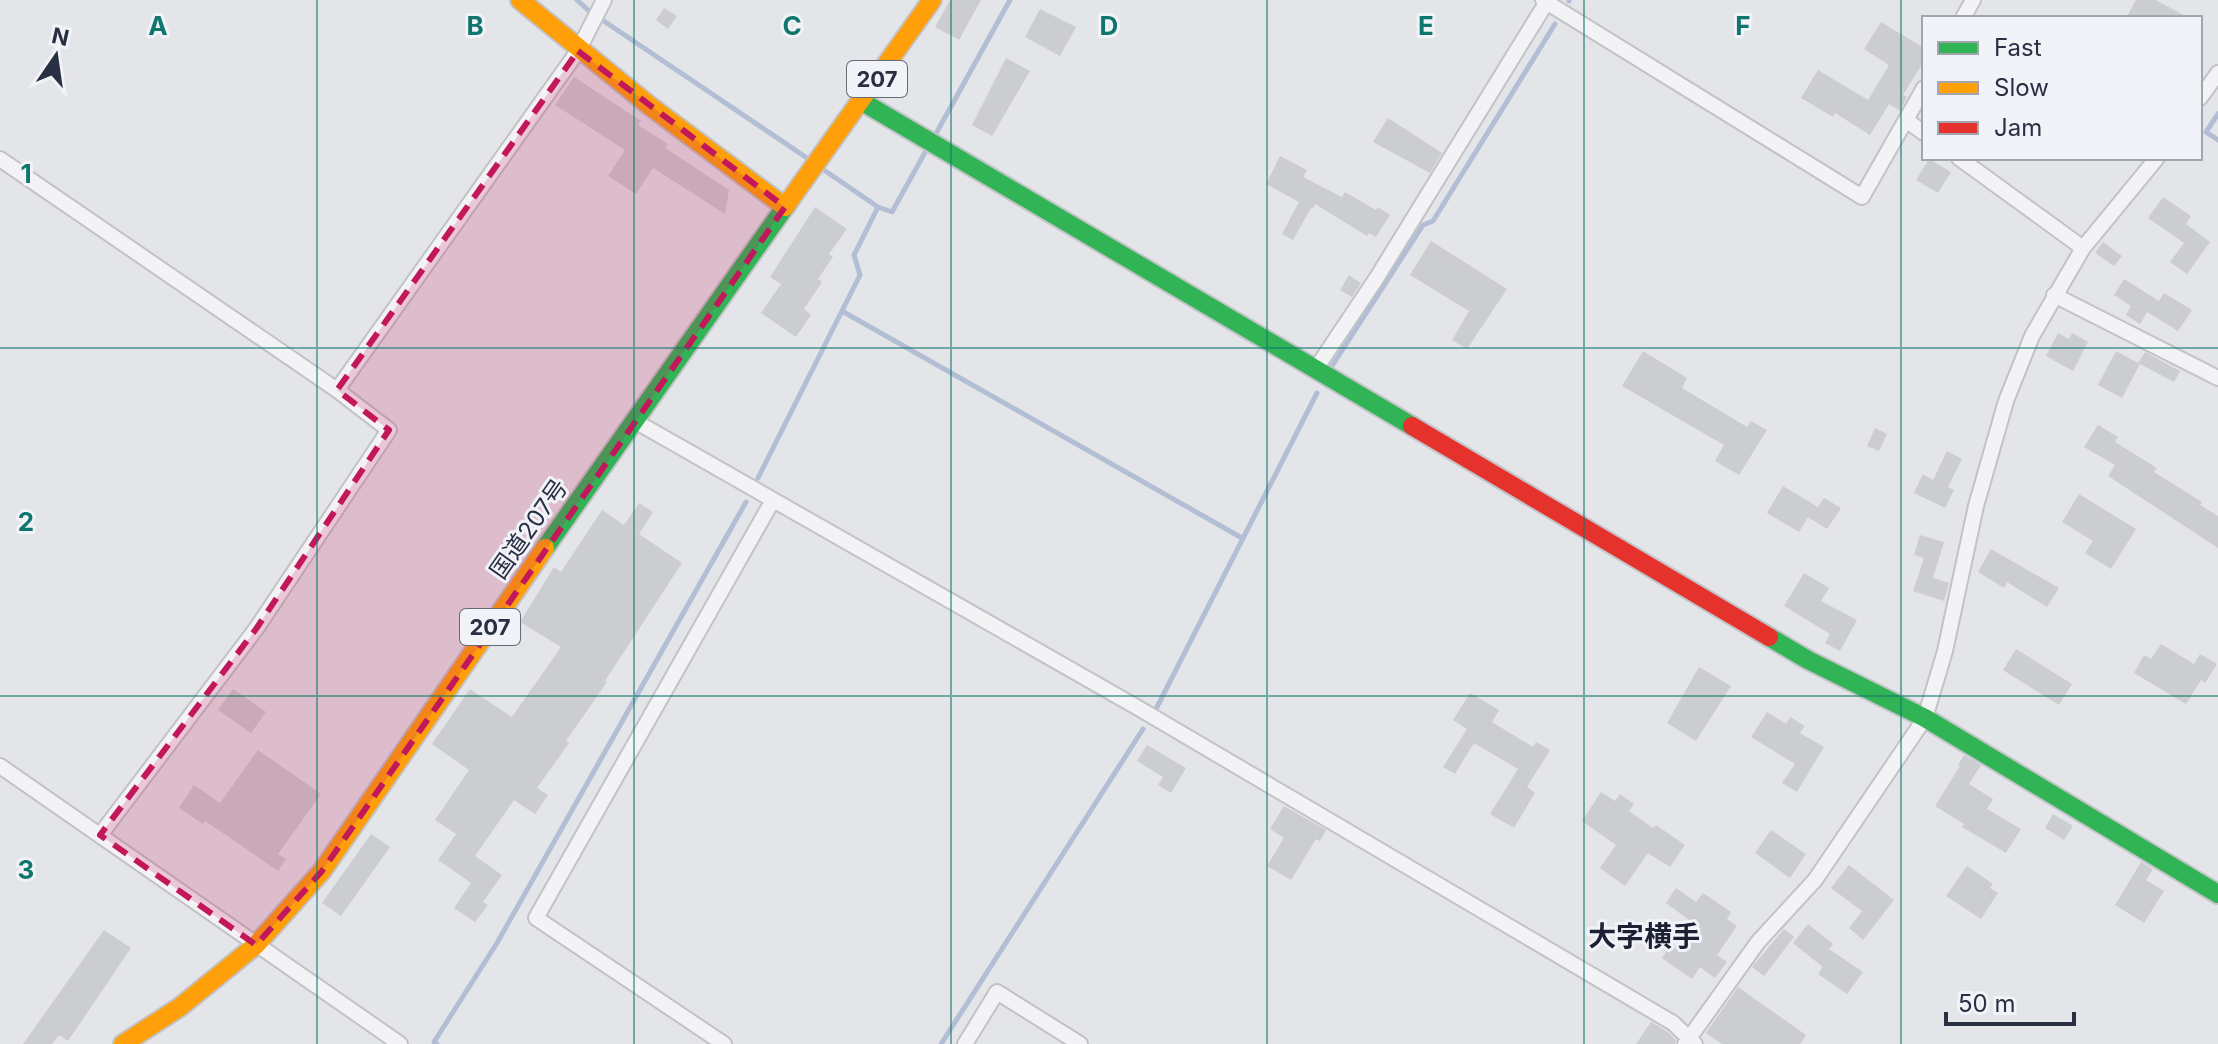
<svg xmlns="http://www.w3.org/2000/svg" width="2218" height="1044" font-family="Inter,'Noto Sans JP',sans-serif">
<rect width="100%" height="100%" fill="#e4e5e8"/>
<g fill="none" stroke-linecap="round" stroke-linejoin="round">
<path stroke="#b2bed4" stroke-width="5" d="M577,0L589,11L810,160
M1569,1V0
M2218,114L2206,132L2218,140
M933,139L1010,0
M821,168L878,207L892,212L928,147
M842,311L1242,538
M1332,366L1423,225L1433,221L1555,24
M758,478L860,275L854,255L878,207
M1157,707L1317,393
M437,1044L434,1042L497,943L746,502
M941,1044L1143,729"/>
</g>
<path fill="#cccdd1" d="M950,0H981L959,40L935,27Z
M2136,0H2156L2189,18H2126Z
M664,8L677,16L668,29L656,20Z
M1040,9L1076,27L1060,56L1025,37Z
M1881,22L1924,48V61L1903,95L1907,97L1900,111L1889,104L1870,135L1835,113L1833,117L1801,98L1818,70L1868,100L1889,65L1864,49Z
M1006,58L1030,71L992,136L972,125Z
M574,77L641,121L638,125L668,144L665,148L729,190L725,214L653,168L636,194L608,176L625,150L555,105Z
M1388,118L1442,153L1430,173L1373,142Z
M1280,156L1307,170L1303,177L1342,197L1345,192L1376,210L1378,207L1390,215L1376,237L1369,233L1367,236L1315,204L1313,209L1311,208L1293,240L1282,234L1299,202L1266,184Z
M1929,159L1951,172L1938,193L1916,180Z
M2163,197L2191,216L2186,224L2210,242L2187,274L2170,262L2184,243L2148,218Z
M815,207L847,229L829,254L833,257L818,279L822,282L804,309L811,315L796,337L761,313L781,284L770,277Z
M1431,241L1507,289L1467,349L1452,340L1469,311L1410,275Z
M2103,242L2122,256L2114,266L2095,253Z
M1349,275L1361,283L1352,297L1340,290Z
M2124,279L2159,301L2164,293L2192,310L2178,331L2147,312L2140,324L2126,315L2131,306L2114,295Z
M2058,333L2069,339L2072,333L2088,342L2073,371L2046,356Z
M1643,351L1687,378L1682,388L1747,427L1751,421L1767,430L1739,475L1715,461L1724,445L1622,386Z
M2116,351L2140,364L2122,398L2098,385Z
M2145,352L2180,371L2174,382L2138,363Z
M2098,425L2118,437L2115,442L2157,468L2154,472L2202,502L2200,505L2218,516V548L2108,476L2115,465L2084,447Z
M1875,428L1887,434L1879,451L1867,446Z
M1947,451L1962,459L1948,487L1954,490L1945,508L1914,493L1923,474L1933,480Z
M1783,486L1818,507L1824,498L1841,508L1827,529L1808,517L1799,532L1767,513Z
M2079,494L2136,529L2111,569L2085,553L2093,541L2062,522Z
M639,503L653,512L639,534L682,563L605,681L607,682L566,741L569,743L537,788L548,795L535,814L514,800L475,856L502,875L483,902L488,905L475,922L454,908L471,883L438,860L456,834L435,820L469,770L432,744L470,689L512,717L561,647L520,622L554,567L561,572L602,510L624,525Z
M1920,535L1944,542L1933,578L1949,583L1944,601L1913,591L1924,558L1914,555Z
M1991,549L2059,588L2047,607L2007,582L2004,588L1978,572Z
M1804,573L1829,588L1821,601L1857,620L1840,651L1825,643L1830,634L1784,606Z
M2161,644L2194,664L2200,654L2217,664L2205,683L2201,680L2186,704L2134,673L2144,655L2151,659Z
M2016,649L2072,684L2059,705L2003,670Z
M1699,667L1731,686L1696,741L1667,723Z
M233,689L266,712L251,733L218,710Z
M1470,693L1499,710L1492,722L1533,747L1536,742L1550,750L1527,787L1535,793L1514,828L1490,814L1518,769L1474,743L1455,774L1443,767L1467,729L1453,720Z
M1767,712L1786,724L1790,717L1805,726L1800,733L1824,747L1797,792L1782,783L1795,764L1751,737Z
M1147,745L1186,768L1171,793L1158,785L1163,777L1137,761Z
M258,750L321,794L278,854L286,859L278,871L226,835L205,821L203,824L179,808L194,785L220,803Z
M1964,755L1981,765L1969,784L1993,799L1987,809L2021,829L2006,853L1962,827L1964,824L1935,806L1960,766L1958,765Z
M1601,792L1615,801L1620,794L1634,804L1629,811L1653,828L1656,825L1685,845L1670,867L1648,853L1625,886L1600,868L1616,845L1582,821Z
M1284,806L1326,830L1320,841L1316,839L1291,880L1267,866L1284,838L1270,829Z
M2053,814L2073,826L2064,840L2045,828Z
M1771,830L1806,854L1790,878L1755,853Z
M371,834L390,847L341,916L322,903Z
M2141,862L2153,869L2146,880L2164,891L2144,923L2115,905Z
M1849,865L1894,900L1863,940L1849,928L1862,911L1831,888Z
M1967,866L1993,884L1990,888L1998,893L1981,919L1946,896Z
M1676,888L1696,902L1703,893L1731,912L1727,919L1737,926L1717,955L1727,962L1715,978L1700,967L1692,979L1662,958L1672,943L1676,947L1693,923L1666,903Z
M1808,924L1833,944L1829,949L1863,972L1847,994L1818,974L1823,967L1793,943Z
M1784,929L1794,937L1764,976L1752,967Z
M104,930L131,948L68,1041L59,1035L52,1044H23Z
M1738,987L1806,1035L1800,1044H1722L1706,1033Z
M1651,1022L1668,1032L1676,1040L1675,1044H1636Z"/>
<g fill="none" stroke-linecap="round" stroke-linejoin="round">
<defs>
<path id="street" d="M1543,0L1862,197L1924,88
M1963,18L1973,0
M2200,98L2218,73
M1906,120L1924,133
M1959,158L2083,248
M0,159L337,390L389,430L256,629L100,835
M2054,295L2218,378
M1315,370L1376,279L1548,0
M337,390L578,51L604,0
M633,420L1140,709L1673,1023L1695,1044
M0,766L400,1044
M724,1044L536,918L773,500
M965,1044L997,992L1080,1044
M1685,1044L1758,942L1815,880L1925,718L1945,651L1976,506L2006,401L2032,336L2083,248L2157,158"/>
<path id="fast" d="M861,101L1412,426
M545,548L787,204
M1769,637L1808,660L1925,718L2218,894"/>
<path id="slow" d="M520,0L650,106L785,207
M787,204L932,0
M123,1044L180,1007L256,945L322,871L545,548"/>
<path id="jam" d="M1412,426L1769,637"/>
</defs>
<use href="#street" stroke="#c2c3c6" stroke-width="18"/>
<use href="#fast" stroke="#c2c3c6" stroke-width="22"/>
<use href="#slow" stroke="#c2c3c6" stroke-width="22"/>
<use href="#jam" stroke="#c2c3c6" stroke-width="22"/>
<use href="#street" stroke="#f3f3f5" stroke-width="14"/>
<use href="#fast" stroke="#30b455" stroke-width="18"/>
<use href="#slow" stroke="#ff9f0a" stroke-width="18"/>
<use href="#jam" stroke="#e5322d" stroke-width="18"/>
</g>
<path fill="#c2185b" fill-opacity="0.2" stroke="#c2185b" stroke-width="6" stroke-dasharray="16 10" stroke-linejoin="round" d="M578,51L785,207L322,871L256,945L100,835L256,629L389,430L337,390Z"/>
<path fill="none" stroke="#0f766e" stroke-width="2" stroke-opacity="0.55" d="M317,0V1044M634,0V1044M951,0V1044M1267,0V1044M1584,0V1044M1901,0V1044M0,348H2218M0,696H2218"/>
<g text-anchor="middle" stroke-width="6" stroke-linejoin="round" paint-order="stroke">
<g fill="#f1f3f8" stroke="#666a79" stroke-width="2">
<rect x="847" y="61" width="60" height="36" rx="6"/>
<rect x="460" y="609" width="60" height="36" rx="6"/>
</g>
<g font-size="22" font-weight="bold" fill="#2a3043">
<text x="877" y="87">207</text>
<text x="490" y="635">207</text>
</g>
<g font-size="24" fill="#2a3043" stroke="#f1f3f8">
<text transform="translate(529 529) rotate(-55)" y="8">国道207号</text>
</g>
<g font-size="28" font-weight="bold" fill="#1c2133" stroke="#f1f3f8">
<text x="1644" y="946">大字横手</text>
</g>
</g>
<g font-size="26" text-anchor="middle" font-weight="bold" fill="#0f766e" stroke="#f1f3f8" stroke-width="6" stroke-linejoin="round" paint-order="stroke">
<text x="158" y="35">A</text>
<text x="475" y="35">B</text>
<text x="792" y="35">C</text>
<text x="1109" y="35">D</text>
<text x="1426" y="35">E</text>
<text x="1743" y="35">F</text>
<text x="26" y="183">1</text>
<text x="26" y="531">2</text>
<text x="26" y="879">3</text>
</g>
<rect x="1922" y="16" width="280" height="144" fill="#f1f3f8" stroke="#a1a5b0" stroke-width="2"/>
<rect x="1938" y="42" width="40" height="12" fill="#30b455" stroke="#a1a5b0" stroke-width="2"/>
<text x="1994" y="56" font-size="24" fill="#2a3043">Fast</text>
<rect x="1938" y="82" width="40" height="12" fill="#ff9f0a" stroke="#a1a5b0" stroke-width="2"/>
<text x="1994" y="96" font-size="24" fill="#2a3043">Slow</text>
<rect x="1938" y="122" width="40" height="12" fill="#e5322d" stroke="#a1a5b0" stroke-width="2"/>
<text x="1994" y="136" font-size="24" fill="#2a3043">Jam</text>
<g transform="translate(56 56) rotate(13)" stroke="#f1f3f8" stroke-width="6" paint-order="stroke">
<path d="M0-6L14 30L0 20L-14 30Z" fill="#2a3043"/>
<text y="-12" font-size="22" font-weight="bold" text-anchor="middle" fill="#2a3043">N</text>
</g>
<path d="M1946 1012v12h128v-12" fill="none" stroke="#2a3043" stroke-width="4"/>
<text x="1958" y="1012" font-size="24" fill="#2a3043" stroke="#f1f3f8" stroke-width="6" paint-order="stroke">50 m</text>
</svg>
